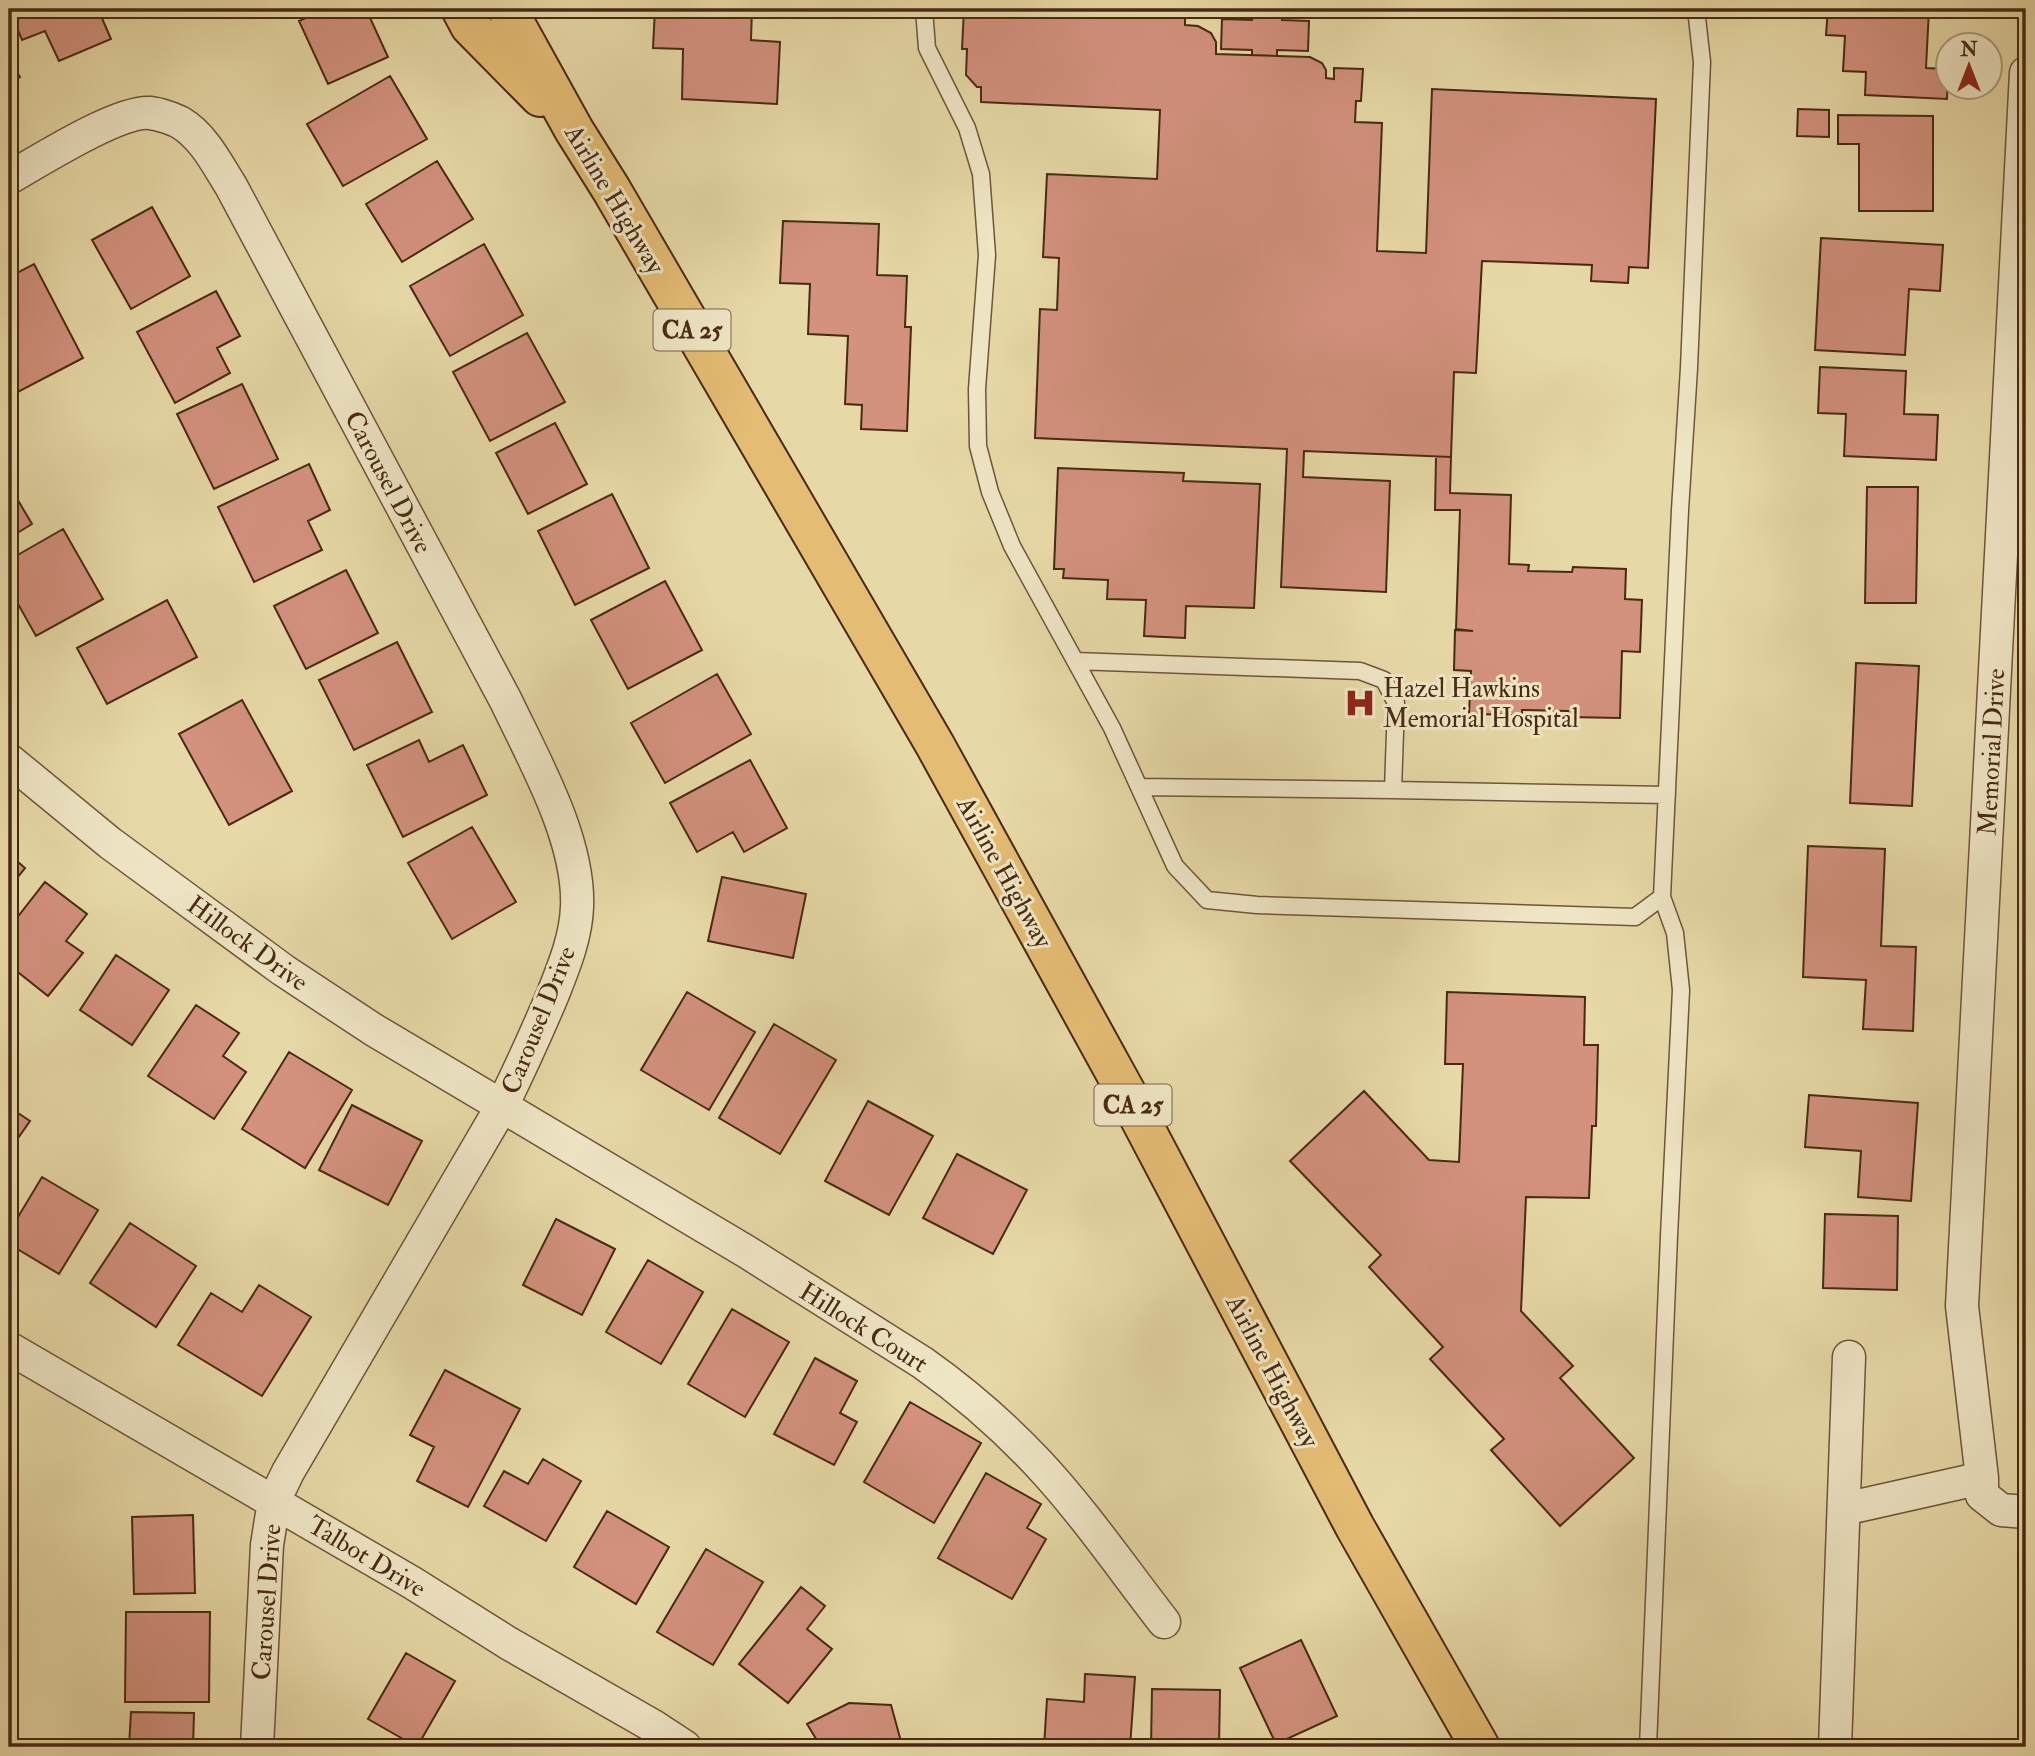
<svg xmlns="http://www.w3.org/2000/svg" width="2035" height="1756" font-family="'IM FELL Double Pica',serif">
<rect width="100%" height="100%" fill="#e7d9a7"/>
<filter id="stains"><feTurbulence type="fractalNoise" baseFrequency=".00286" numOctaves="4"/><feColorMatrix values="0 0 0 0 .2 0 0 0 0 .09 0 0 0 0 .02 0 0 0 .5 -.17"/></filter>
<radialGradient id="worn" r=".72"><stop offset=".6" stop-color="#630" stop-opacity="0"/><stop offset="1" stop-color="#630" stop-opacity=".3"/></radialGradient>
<path fill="#d3917e" stroke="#482a11" stroke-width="2" d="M9,9H98L111,39L59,61L45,31L22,40Z
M325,9H366L388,57L328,84L299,21Z
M655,9H752L751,40L780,42L777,104L682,99L683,49L653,48Z
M964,9L1185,10V25L1198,26L1211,33L1216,42V54L1310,57L1322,63L1326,70V78L1334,79V68L1363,69L1361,101H1356L1355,122L1382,123L1377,251L1426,253L1432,89L1656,99L1648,268L1629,267L1628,283L1591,281L1592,265L1482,261L1476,373L1454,372L1451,457L1304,451L1303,477L1390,481L1386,592L1281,587L1287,449L1035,438L1040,309L1057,310L1059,258L1043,257L1047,174L1157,179L1160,110L981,102V87H977L966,75L967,49H962Z
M1252,9H1282V20L1309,21L1308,51L1277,50V56L1252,55V50L1221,49L1222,19L1252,20Z
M1828,9H1929L1926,68L1948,69L1947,99L1865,95L1866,72L1843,71L1845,36L1826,35Z
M9,59L20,77L9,85Z
M390,76L427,139L343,186L307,124Z
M1798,109L1829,110V137L1797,136Z
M1838,115L1933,116V211H1859V144H1838Z
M437,161L473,219L402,262L366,204Z
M152,207L190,276L131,309L92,240Z
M783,221L879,224L877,275L907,276L905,327H911L907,431L861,429L862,405L845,404L848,336L808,334L810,284L780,283Z
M1821,238L1943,245L1940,291L1909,289L1905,355L1815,350Z
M484,244L523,315L450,356L410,286Z
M34,264L83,358L16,393L9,378V277Z
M216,291L240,336L217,348L230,373L175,403L137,332Z
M527,333L565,402L490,441L453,372Z
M1820,367L1906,371L1904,414L1938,415L1936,460L1844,456L1846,414L1818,413Z
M242,384L278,459L214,489L177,414Z
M555,423L587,484L528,514L496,453Z
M1436,457H1451L1450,493L1511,495L1509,564L1529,565L1528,571L1572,572L1573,567L1626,569L1625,599L1642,600L1640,652L1622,651L1620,718L1568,717V711L1522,710V715L1469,714L1471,671L1454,670L1455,630L1473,631L1456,629L1460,510H1435Z
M309,464L330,510L308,521L322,550L254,582L218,507Z
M1058,468L1184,473L1183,481L1260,484L1254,608L1186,606L1185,638L1144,636L1146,600L1107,599L1108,580L1063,578L1064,569H1054Z
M9,485L32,524L9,538Z
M1867,487H1918L1916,603H1865Z
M612,494L649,568L575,605L538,531Z
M63,529L103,599L36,636L9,588V560Z
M346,570L378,633L306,669L274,606Z
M665,581L702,650L628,689L591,620Z
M167,600L197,657L107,704L77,648Z
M397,642L432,712L354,750L319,680Z
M1856,663L1919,666L1912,806L1850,803Z
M717,674L751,734L665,783L631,723Z
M242,700L292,791L229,825L179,734Z
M419,740L429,762L463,745L487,795L403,837L367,765Z
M750,760L787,828L744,852L733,832L697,852L670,803Z
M472,827L516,902L452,939L408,863Z
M1808,846L1885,849L1881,946L1916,947L1913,1031L1863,1029L1866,980L1803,977Z
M9,854L25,868L9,888Z
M722,877L806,894L793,958L708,941Z
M45,882L87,914L66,941L83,953L48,996L9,965V928Z
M116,955L169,990L132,1045L80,1010Z
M687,992L755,1032L709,1110L641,1070Z
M1447,992L1585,997L1584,1045H1598L1596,1126H1592L1589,1198L1526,1197L1521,1311L1573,1366L1560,1378L1634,1458L1560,1526L1491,1450L1504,1439L1430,1359L1443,1347L1369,1267L1381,1255L1290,1161L1364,1091L1429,1160L1459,1162L1463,1064H1445Z
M196,1005L239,1033L223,1056L246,1072L214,1119L148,1076Z
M774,1024L836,1060L780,1154L719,1118Z
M289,1052L352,1090L305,1168L242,1129Z
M1809,1095L1918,1103L1911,1201L1858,1197L1861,1151L1805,1147Z
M868,1101L933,1136L889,1215L825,1181Z
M352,1105L422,1141L388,1205L319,1170Z
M9,1107L30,1121L9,1151Z
M957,1154L1027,1190L993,1254L923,1218Z
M42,1177L98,1210L59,1274L9,1244V1232Z
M1825,1214L1898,1216L1897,1290L1823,1288Z
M556,1219L615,1249L582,1315L523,1285Z
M130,1223L196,1266L156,1327L90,1283Z
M648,1260L703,1292L661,1364L606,1332Z
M259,1285L311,1317L262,1396L178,1345L211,1293L242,1312Z
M732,1309L789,1342L745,1417L688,1384Z
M815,1358L857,1381L840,1413L857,1422L834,1465L774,1434Z
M445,1370L520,1409L468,1507L417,1481L434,1447L410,1435Z
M910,1402L981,1443L934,1523L864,1482Z
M9,1415H11L9,1486Z
M543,1459L581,1481L546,1541L484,1506L504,1471L528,1484Z
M986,1473L1041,1504L1027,1528L1046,1539L1012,1599L938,1558Z
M607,1511L669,1547L636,1604L574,1567Z
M193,1515L195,1593L134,1594L132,1517Z
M706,1549L763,1582L713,1665L657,1632Z
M801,1587L825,1606L807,1629L832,1649L788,1703L739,1664Z
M9,1608H14L12,1690H9Z
M126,1612H210L209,1702H125Z
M1301,1640L1337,1716L1276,1744L1240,1668Z
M406,1653L455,1681L417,1747L368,1719Z
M1085,1674L1135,1677L1130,1747H1044L1047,1699L1084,1702Z
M1152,1689L1220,1690L1219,1747H1151Z
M849,1703L891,1705L902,1745L896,1747H821L807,1724Z
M131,1712L194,1713L193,1747H129Z"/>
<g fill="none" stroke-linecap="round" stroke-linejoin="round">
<defs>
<path id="service" d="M924,9L927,48L967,128L981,174L987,255L977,389L978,446L990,492L1012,546L1112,728L1175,866L1207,900L1257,905L1635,917L1662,897
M1075,661L1360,671L1384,680L1396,703L1393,790L1667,795
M1139,787L1393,790
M1648,1747L1669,1236L1681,990L1675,933L1662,897L1680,510L1689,368L1702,62L1696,9"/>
<path id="minor" d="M9,178C39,161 119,110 150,113C159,114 174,119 181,123C204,137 217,164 231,186L506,701C534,760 580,840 577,907C576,937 564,966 553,994C537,1032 520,1069 502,1106L288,1472L274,1501L267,1545L257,1747
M9,760L110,843L283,970L374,1030L747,1252L923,1363C964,1392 1002,1425 1037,1462C1083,1511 1122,1568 1164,1622
M9,1348L411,1582L508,1643L653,1726L685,1747
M1982,1478V1495L2001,1510L2026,1512
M1844,1509L1982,1478L1962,1306L2026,73
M1835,1747L1849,1357"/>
<path id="primary" d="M461,9L470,26L540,97
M507,9L574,130L611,189L935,745L1128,1096L1355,1527L1480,1747"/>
</defs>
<use href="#service" stroke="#705636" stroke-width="19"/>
<use href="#minor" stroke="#705636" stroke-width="35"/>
<use href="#primary" stroke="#482a11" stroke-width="42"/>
<use href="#service" stroke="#efe6c6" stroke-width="16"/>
<use href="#minor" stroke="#efe6c6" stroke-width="32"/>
<use href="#primary" stroke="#e4bc74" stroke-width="38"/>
</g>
<defs>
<symbol id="hospital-bare" viewBox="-9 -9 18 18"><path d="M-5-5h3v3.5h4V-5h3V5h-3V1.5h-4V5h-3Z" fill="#8f2418" stroke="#efe6c6" stroke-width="2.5" paint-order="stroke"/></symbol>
</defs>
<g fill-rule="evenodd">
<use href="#hospital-bare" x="1338" y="681" width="44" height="44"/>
</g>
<g text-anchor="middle" stroke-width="6" stroke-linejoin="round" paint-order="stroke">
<g fill="#efe6c6" stroke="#7a6247" stroke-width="2">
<rect x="653.5" y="309.5" width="77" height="41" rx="5"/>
<rect x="1094.5" y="1084.5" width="77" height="41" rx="5"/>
</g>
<g font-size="24" font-weight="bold" fill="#482a11">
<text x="692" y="338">CA 25</text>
<text x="1133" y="1113">CA 25</text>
</g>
<g font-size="26" fill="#482a11" stroke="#efe6c6">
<text transform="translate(615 199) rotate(59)" y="9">Airline Highway</text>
<text transform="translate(389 482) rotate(62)" y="9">Carousel Drive</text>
<text transform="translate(1991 752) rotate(-87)" y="9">Memorial Drive</text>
<text transform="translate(1005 872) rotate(61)" y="9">Airline Highway</text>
<text transform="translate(248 943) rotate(36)" y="9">Hillock Drive</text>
<text transform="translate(538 1020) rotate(-68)" y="9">Carousel Drive</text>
<text transform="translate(864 1327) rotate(32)" y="9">Hillock Court</text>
<text transform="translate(1273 1371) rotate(62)" y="9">Airline Highway</text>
<text transform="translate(367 1556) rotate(31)" y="9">Talbot Drive</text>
<text transform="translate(266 1602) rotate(-86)" y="9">Carousel Drive</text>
</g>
<g font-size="26" fill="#482a11" stroke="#efe6c6" text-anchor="start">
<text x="1383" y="697">Hazel Hawkins<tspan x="1383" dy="30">Memorial Hospital</tspan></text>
</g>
</g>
<rect width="2035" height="1756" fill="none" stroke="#e7d9a7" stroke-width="35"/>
<rect x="10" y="10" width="2014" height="1735" fill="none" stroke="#482a11" stroke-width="3.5"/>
<rect x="18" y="18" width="2000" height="1721" fill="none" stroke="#482a11" stroke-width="2"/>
<g transform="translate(1969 66)"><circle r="33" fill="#efe6c6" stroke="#ac9b7e" stroke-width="2"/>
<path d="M0-5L12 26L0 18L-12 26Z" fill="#8f2418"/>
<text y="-10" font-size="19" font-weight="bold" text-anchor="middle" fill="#482a11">N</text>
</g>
<rect width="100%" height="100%" filter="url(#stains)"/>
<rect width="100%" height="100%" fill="url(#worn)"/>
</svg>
